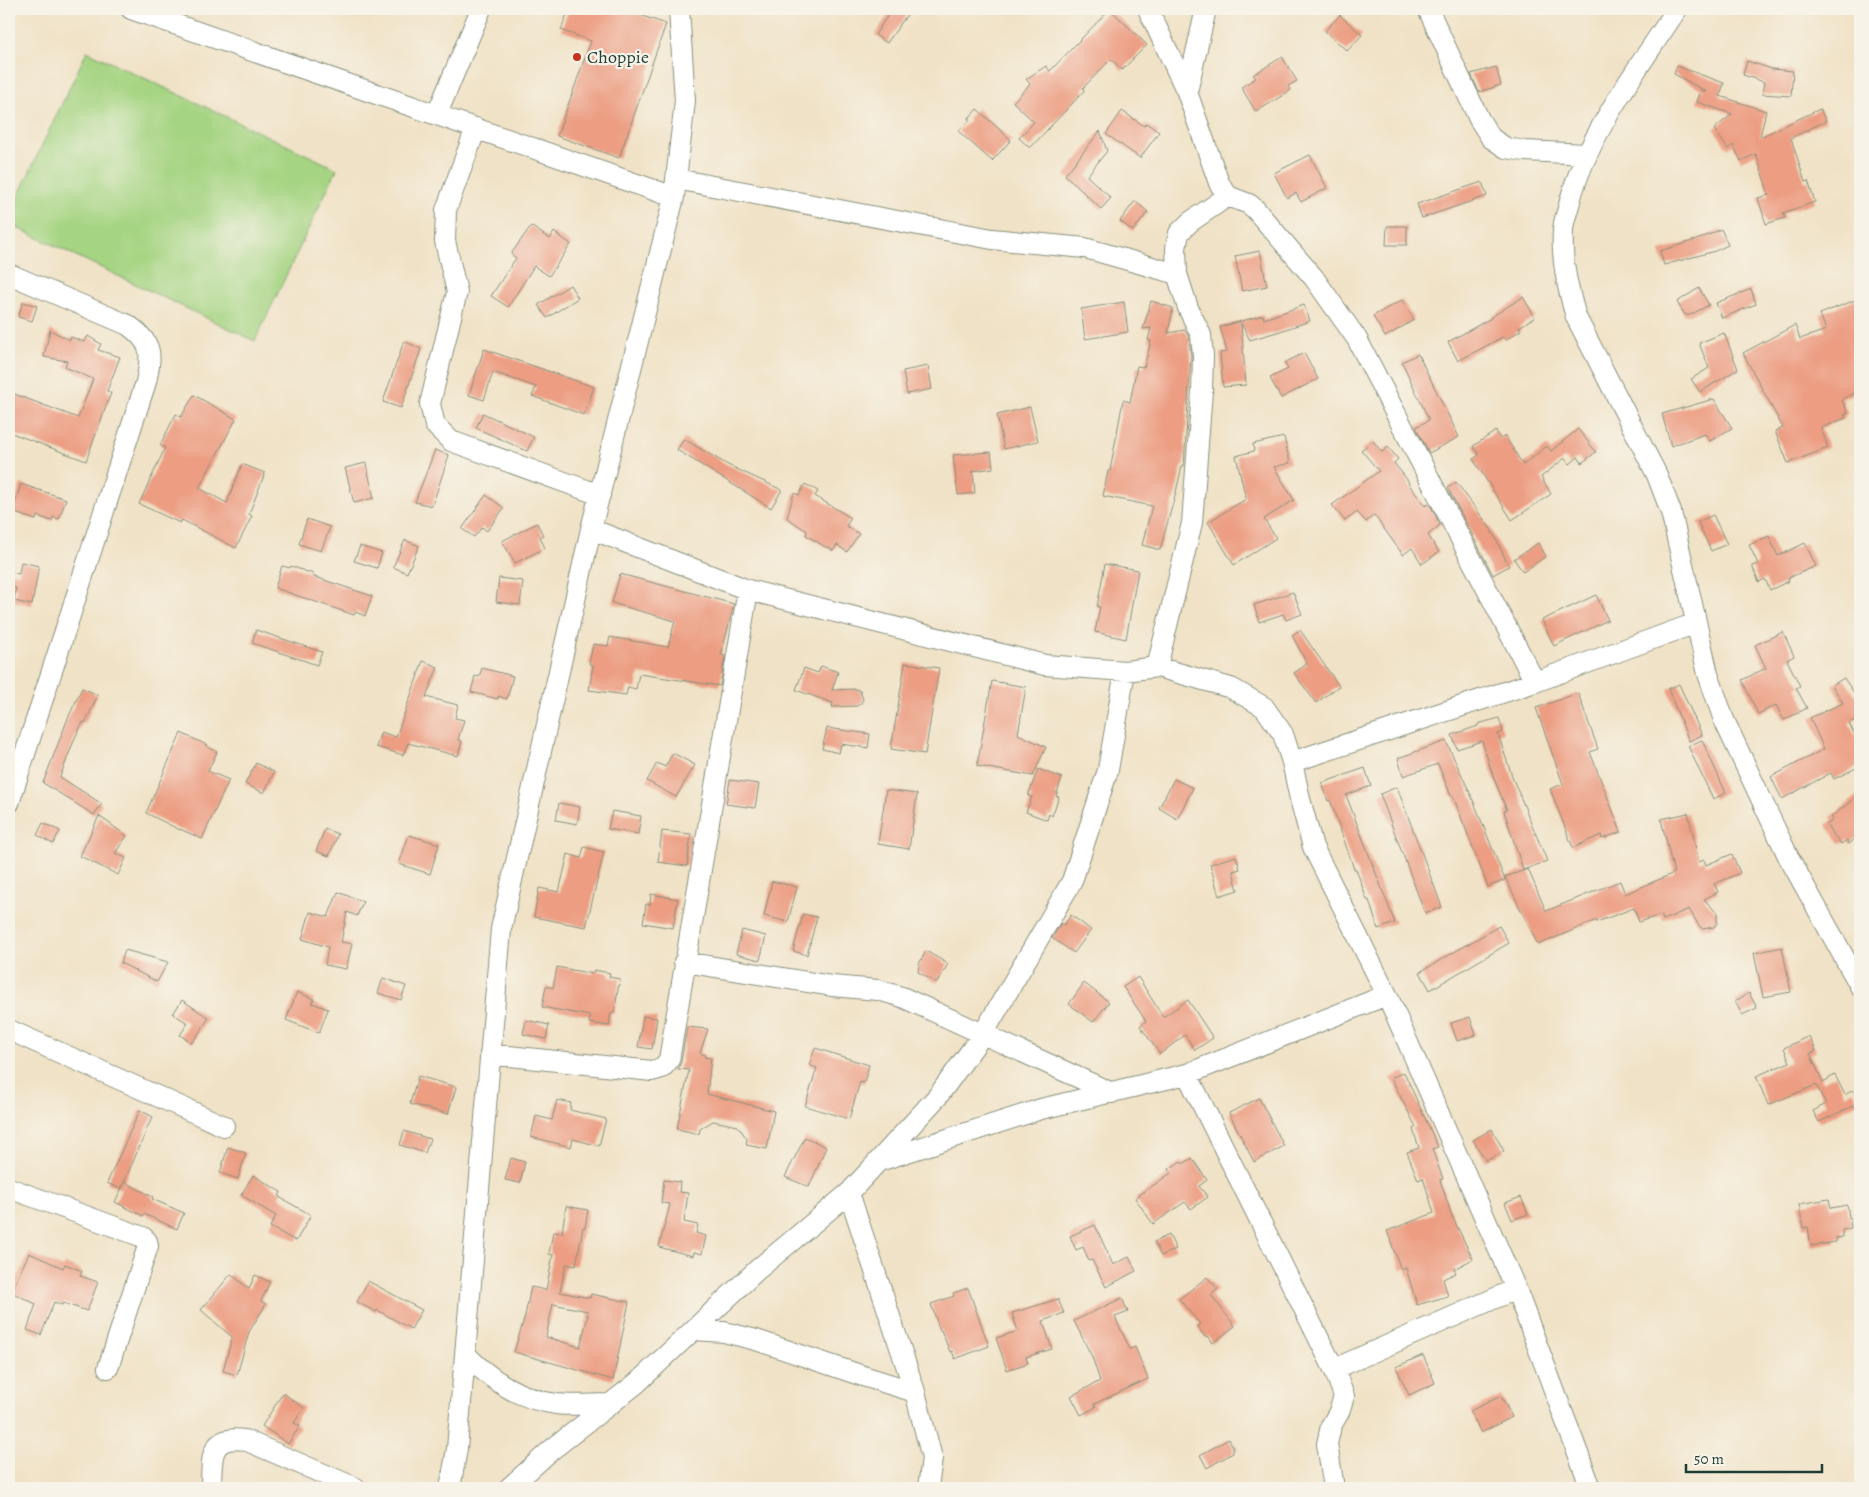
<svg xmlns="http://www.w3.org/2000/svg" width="1869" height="1497" font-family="Alegreya,serif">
<rect width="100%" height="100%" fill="#f7f3e8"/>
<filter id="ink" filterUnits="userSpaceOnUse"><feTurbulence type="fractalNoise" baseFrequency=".02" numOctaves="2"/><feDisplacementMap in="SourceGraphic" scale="10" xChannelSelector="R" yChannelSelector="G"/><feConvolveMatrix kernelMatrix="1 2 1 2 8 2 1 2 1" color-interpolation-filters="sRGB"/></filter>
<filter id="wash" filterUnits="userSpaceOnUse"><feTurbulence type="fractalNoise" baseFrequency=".0096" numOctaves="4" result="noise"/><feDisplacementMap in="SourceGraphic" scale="20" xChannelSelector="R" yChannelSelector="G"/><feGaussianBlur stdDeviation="1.12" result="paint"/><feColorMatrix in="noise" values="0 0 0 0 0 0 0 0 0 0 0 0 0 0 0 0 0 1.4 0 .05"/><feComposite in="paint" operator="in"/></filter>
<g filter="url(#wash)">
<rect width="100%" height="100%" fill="#f0e2c6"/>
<path fill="#a5d482" stroke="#62885b" d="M87,51L337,169L255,341L9,224V215Z"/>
<g id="blocks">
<path fill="#ec9d82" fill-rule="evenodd" d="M569,9H623L666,24L619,158L557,136L591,41L561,30Z
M892,9H911L887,43L875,35Z
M1110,9L1147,45L1122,70L1111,59L1083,88L1084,91L1030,148L1019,138L1034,122L1013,102L1030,84L1026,79L1046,66L1050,71Z
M1340,15L1362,35L1347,51L1325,31Z
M1282,57L1297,81L1288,86L1291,90L1256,112L1241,87L1256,78L1253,75Z
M1747,61L1772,69L1793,71L1791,96L1762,94L1764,82L1743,75Z
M1677,66L1724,83L1720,96L1766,111L1760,137L1820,109L1826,121L1791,138L1805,182L1808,181L1815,202L1783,213L1785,218L1766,224L1758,198L1769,195L1756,154L1741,161L1733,145L1728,149L1714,129L1732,114L1697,102L1701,90L1707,92L1674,74Z
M1496,67L1501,85L1479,92L1471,74Z
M977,109L1011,140L992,161L958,131L970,121L968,119Z
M1122,111L1144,126L1146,123L1159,132L1140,158L1106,134Z
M1100,131L1107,151L1087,176L1111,198L1101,209L1065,175Z
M1310,155L1327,188L1301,202L1296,193L1287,198L1274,173Z
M1482,182L1487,196L1422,218L1417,204Z
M1135,201L1148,212L1133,231L1120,221Z
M531,226L550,239L554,232L571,244L549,276L534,266L508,307L491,296L516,258L511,254Z
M1387,226H1407V245H1386Z
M1721,229L1728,245L1715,251L1664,265L1660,251L1702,238Z
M1260,251L1267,286L1242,291L1235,256Z
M570,285L578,298L547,318L538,305Z
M1699,288L1709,305L1690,315H1685L1677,302Z
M1751,289L1756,304L1722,318L1716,303Z
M1523,297L1535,317L1519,327L1521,330L1505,340L1503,337L1458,361L1448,342L1491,318V317Z
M1860,298V391L1842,399L1848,414L1844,415L1846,418L1821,428L1828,448L1788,463L1775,431L1783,428L1743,353L1795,325L1800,339L1826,330L1820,314Z
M1402,300L1414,320L1385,337L1373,316Z
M1151,301L1173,308L1168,333L1185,330L1189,338L1191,356L1184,466H1182L1176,492L1160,550L1142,545L1152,506L1103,496L1108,471H1110L1123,400L1130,402L1137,366L1144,367L1151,341L1148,340L1151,328L1143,329Z
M23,302L37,306L32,321L18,317Z
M1124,302L1128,332L1085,339L1081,309Z
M1304,305L1310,321L1277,332L1250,340L1241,323L1246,385L1223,387L1220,353L1227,352L1220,327L1263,315L1264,319Z
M50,330L70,340L71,337L84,342L88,336L101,344L98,350L120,357L107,391L111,393L86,461L9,432V392L78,418L93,379L65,367L67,361L44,357Z
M1724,333L1738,369L1700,392L1691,379L1709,368L1699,343Z
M404,341L421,349L401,408L383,402Z
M484,349L594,387L584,415L532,396L536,387L493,372L484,400L469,395Z
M1304,353L1318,379L1281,398L1270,378L1288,369L1284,363Z
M1418,354L1459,437L1429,453L1416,427L1429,420L1402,362Z
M928,366L932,389L907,394L903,371Z
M194,395L236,419L199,488L227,503L242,464L265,473L249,514L252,516L236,548L182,520L180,523L139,504L165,448L160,445L176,414L181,417Z
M1714,399L1732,428L1710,441L1705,434L1671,446L1662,414Z
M1030,407L1038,441L1004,449L997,415Z
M483,413L534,437L527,451L476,428Z
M1578,429L1596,452L1582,463L1578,457L1570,464L1565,458L1541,477L1551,494L1512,520L1473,459L1479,455L1473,446L1496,431L1500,439L1505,436L1523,465L1547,446L1551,451Z
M1284,437L1290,463L1274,467L1294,500L1264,519L1276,538L1234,565L1208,522L1246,499L1236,456L1254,451L1253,444Z
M684,439L728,465L782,490L771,508L677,450Z
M1373,441L1382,452L1388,447L1398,459L1394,463L1409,482L1408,483L1425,506L1428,504L1432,508L1440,525L1428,535L1439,552L1422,564L1412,548L1403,555L1374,515L1366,522L1357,512L1345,521L1332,505L1379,471L1361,450Z
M435,450L449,455L432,506L415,502Z
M991,452L993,468L973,471L975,493L958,495L953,455Z
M366,463L374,498L354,503L345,468Z
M1456,482L1491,529L1509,566L1493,575L1448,488Z
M21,484L66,499L59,519L53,517L52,521L37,516L36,520L12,512Z
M805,484L818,491L815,496L851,518L846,526L859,534L847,552L837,545L833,551L828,547L827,548L806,535L807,531L787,518L794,493L799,495Z
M486,495L504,508L487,531L482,527L474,537L462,529Z
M1713,515L1727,544L1711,551L1698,522Z
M307,519L330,527L321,551L299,544Z
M537,523L543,535L540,537L545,548L515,563L502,541Z
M1769,536L1778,556L1805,543L1816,566L1788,578L1789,581L1770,590L1765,579L1759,582L1752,566L1758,564L1749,545Z
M405,540L419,546L407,573L393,567Z
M1538,543L1546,556L1523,572L1514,559Z
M360,546L382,553L377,568L354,561Z
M21,562L39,566L32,605L14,601L16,588L9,587L12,572L19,574Z
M1105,564L1138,570L1126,639L1095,632L1100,607H1097Z
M282,566L290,568L291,566L313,574L312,576L372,596L365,616L356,612L354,615L275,588Z
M620,574L734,604L721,655L725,656L720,686L639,674L636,689L628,687L626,695L589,690L593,665L589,664L593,644L608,646L610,637L668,647L675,621L612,603Z
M499,578L523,581L520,605L496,602Z
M1293,592L1302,614L1286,620L1283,614L1259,622L1254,605Z
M1596,595L1608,620L1554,646L1542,620Z
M256,630L322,652L317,665L252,643Z
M1300,630L1339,686L1316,703L1294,673L1307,664L1292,635Z
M1783,632L1794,656L1787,660L1800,686L1796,688L1807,708L1784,720L1776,705L1758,714L1742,680L1766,668L1755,645Z
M423,661L438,667L426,697L458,705L455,718L464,720L458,740L462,741L458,756L408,743L403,755L376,747L381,732L396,737Z
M905,663L939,668L925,754L891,749Z
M821,666L838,672L832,690L856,689L860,691L863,699L861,703L857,706L832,707L833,703L796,690L804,668L818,673Z
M482,668L513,676L507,699L498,696V699L471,692L475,676L479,677Z
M1844,678L1856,696L1860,694V717L1849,723L1860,745V766L1834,779L1831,773L1782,799L1771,777L1824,749L1810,718L1843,703L1832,685Z
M992,681L1026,687L1018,734L1046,747L1033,776L977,766Z
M1679,684L1702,735L1689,741L1668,689Z
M82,688L98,695L85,723L83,722L75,738L60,777L102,804L94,815L43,783L68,718Z
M1578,693L1598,749L1590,752L1621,832L1602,839L1601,835L1573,848L1550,789L1563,784L1536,708Z
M1499,718L1503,732L1498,734L1513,779L1547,861L1523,870L1504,811L1507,810L1494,779L1482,741L1457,749L1452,735L1478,726V724Z
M827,728L870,734L868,748L841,744L839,753L822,749Z
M181,733L207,745L206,746L217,752L208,771L229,780L202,839L180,829V830L146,813Z
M1702,740L1726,793L1713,799L1688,746Z
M1446,741L1471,795L1505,880L1488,887L1453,796H1451L1438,764L1403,776L1398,758Z
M673,753L695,765L676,797L647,781L657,763L665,767Z
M256,763L274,772L264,793L245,784Z
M1365,768L1371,786L1346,795L1395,923L1378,929L1369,900H1367L1356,869H1354L1330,800L1328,801L1322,783Z
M1038,769L1062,778L1056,796L1059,797L1052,816L1049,814L1047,820L1026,812L1032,797L1028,796Z
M1174,779L1193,788L1177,819L1159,808Z
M730,780L759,784L755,808L726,804Z
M1397,787L1442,907L1425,913L1380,794Z
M886,790L917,794L909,849L878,844Z
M1860,794V835L1849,844L1847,840L1841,844L1826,825L1833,820L1831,817Z
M559,803L580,807L577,824L556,820Z
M612,811L641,816L638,834L608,829Z
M1688,813L1699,862L1704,860L1706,865L1732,854L1740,873L1714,884L1718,892L1704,899L1717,913V923L1714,927L1703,929L1699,926L1689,909L1663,920L1661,915L1639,922L1634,908L1597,922V920L1538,945L1505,877L1528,869L1546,911L1620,881L1625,894L1674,873L1661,819Z
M99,816L127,836L115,853L126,858L118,875L80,856Z
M43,823L60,831L53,844L37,835Z
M325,829L338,834L329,856L316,851Z
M662,831L691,834L687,866L658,862Z
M409,835L439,844L430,874L399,864Z
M584,847L604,852L586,927L534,917L539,888L559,892L568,854L581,858Z
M1236,856L1240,869L1233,871L1238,890L1219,896L1210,864Z
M772,881L797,887L788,922L764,916Z
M338,892L363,902L357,916L347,912L341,942L352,944L346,969L325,965L328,947L302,939L310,912L328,917Z
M651,894L678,899L673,928L643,923L646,904L650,905Z
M803,914L817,917L807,955L793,951Z
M1071,915L1091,930L1074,953L1052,938L1061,923L1064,925Z
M1499,926L1509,943L1430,990L1420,972Z
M742,930L766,936L760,960L736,954Z
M1782,947L1791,992L1763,997L1754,953Z
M125,950L168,962L157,982L121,963Z
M926,951L948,964L937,983L918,972L919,964Z
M557,967L593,974L594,970L610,973L609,977L620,979L614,1013H611L609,1026L589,1023L590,1016L542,1007L546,986L553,988Z
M1138,977L1163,1017L1188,1000L1213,1038L1195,1050L1185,1035L1160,1054L1140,1026L1146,1021L1123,987Z
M383,978L406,986L401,1000L378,993Z
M1084,983L1109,1002L1093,1022L1069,1004Z
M297,992L314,999L312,1003L328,1009L319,1033L286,1020Z
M1749,993L1757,1008L1742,1015L1735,1001Z
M182,1000L209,1018L192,1043L180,1035L188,1023L173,1014Z
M643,1016L657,1018L652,1049L638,1047Z
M1470,1017L1476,1035L1457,1041L1451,1023Z
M526,1020L549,1025L546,1039L523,1034Z
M687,1027L708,1029L700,1053L705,1055L704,1057L711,1058L707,1094L774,1111L767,1149L746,1145L747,1139L738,1126L713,1121L700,1129L699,1134L677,1129L689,1070L678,1069L681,1062Z
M1809,1036L1816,1051L1810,1054L1823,1082L1835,1075L1845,1095L1853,1090L1859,1103L1819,1122L1813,1111L1826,1104L1816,1085L1768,1105L1756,1076L1790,1062L1784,1048Z
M815,1048L869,1065L864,1083L860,1082L849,1119L805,1106L817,1068L809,1065Z
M1404,1072L1438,1147L1432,1149L1443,1179L1440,1180L1452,1216L1473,1259L1454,1269L1456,1273L1443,1279L1448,1296L1417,1305L1406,1268L1401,1270L1387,1231L1434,1213L1423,1178L1418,1180L1407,1152L1419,1148L1413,1129L1416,1127L1391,1078Z
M418,1076L456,1087L448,1114L410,1104Z
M1259,1098L1284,1146L1254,1162L1229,1113Z
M557,1100L571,1103L570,1110L606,1119L599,1146L573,1139L571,1147L531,1137L536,1116L552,1120Z
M140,1110L153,1117L145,1131L146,1132L121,1189L107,1183Z
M1492,1129L1504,1151L1486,1161L1473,1140Z
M404,1131L430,1139L425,1153L400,1145Z
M805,1137L826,1147L809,1187L785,1177Z
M228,1147L246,1153L238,1179L220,1173Z
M511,1158L525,1162L520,1183L505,1180Z
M1192,1158L1207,1180L1199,1186L1208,1197L1191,1209L1185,1202L1153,1224L1135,1198L1171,1173L1169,1169L1181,1161L1183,1164Z
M253,1175L281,1192L279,1197L311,1215L296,1241L270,1227L276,1216L241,1195Z
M664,1180L680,1182L679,1192L688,1193L684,1222L698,1225L696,1233L706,1236L702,1254L694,1252L693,1256L659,1247L670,1204L661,1203Z
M125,1182L153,1197L152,1199L184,1213L177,1229L144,1214L143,1216L115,1202Z
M1521,1197L1528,1214L1512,1220L1505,1203Z
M1829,1199L1831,1208L1847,1205L1851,1228L1842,1230L1843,1237L1836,1238V1242L1811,1246L1808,1227L1803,1228L1799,1204Z
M566,1206L588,1210L585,1228L583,1227L576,1266L566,1264L560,1292L590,1298L591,1294L629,1302L613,1380L514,1352L525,1316L531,1287L546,1290L553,1255L549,1254L553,1232L562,1233ZM553,1304L588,1311L587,1315H588L580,1347L546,1337Z
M1095,1225L1113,1265L1129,1257L1136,1271L1106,1287L1092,1260L1089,1261L1083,1247L1076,1250L1070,1236Z
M1169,1235L1176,1249L1161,1256L1154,1242Z
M29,1253L63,1268L65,1264L82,1271L80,1276L98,1282L87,1311L63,1303L62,1305L54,1302L41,1335L27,1330L36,1304L11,1292Z
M231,1274L249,1289L255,1275L270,1282L261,1301L266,1304L249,1332L237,1375L223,1371L232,1337L201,1310Z
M1207,1277L1218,1289L1211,1295L1235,1326L1213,1343L1208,1336L1205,1337L1197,1326L1200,1324L1179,1299Z
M368,1281L422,1310L411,1329L377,1310L376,1312L357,1302Z
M968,1288L989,1346L955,1359L952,1351L950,1352L941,1330L940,1331L931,1304L954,1296L953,1293Z
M1122,1298L1128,1312L1115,1317L1130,1349L1135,1347L1148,1379L1094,1404L1096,1407L1081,1415L1071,1396L1100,1381L1092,1357L1074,1321Z
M1058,1299L1064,1313L1043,1321L1052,1349L1026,1357L1028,1363L1007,1370L996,1338L1018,1331L1012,1313Z
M1423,1355L1435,1383L1409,1395L1396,1367Z
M283,1393L304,1408L294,1423L300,1426L288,1444L262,1426Z
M1501,1396L1512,1417L1481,1433L1470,1411Z
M1229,1439L1233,1447V1453L1207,1468L1200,1455Z"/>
</g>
</g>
<g filter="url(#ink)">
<use href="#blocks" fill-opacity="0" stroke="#88907d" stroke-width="1"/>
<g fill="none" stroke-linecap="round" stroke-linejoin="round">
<defs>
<path id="minor" d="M131,9L674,197
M1148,9L1187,92L1219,183L1228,196L1249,204L1255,209L1314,278L1357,339L1535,682
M1428,9L1479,119L1491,138L1506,148L1525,151L1587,154
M1677,9C1639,67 1585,138 1569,205C1567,213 1563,222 1563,231C1561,261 1568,289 1576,317L1657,475L1671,512L1708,674L1724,720L1788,856L1860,986
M1187,92L1206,9
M437,114L481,9
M476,128L446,210L445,241L457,292L430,404L435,425L451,441L600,495
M676,179L992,239L1085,248L1177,274
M9,274L128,325C153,343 152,354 146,382L9,803
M591,529L748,590L1045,665L1125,671L1157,667L1231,688L1264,707L1283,734L1292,762L1300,799L1313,847L1387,995L1516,1289L1591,1488
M1157,667L1192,523L1202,391L1203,356L1201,335L1188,308L1177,274L1176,248L1179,233L1190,222L1228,196
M1292,762L1535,682L1696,623
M684,962L832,986L878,990L902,997L1112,1093
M9,1030L224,1126
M490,1054L652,1071L662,1068L669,1060L748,590
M1187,1074L1334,1369L1344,1396L1339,1412L1331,1426L1327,1444L1334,1488
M879,1161L1041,1109L1187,1074L1387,995
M9,1188L143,1237L147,1241L148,1246L108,1368
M849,1193L915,1392L932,1458L928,1488
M694,1330L724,1332L756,1340L863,1376L915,1392
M465,1354C491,1380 519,1399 556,1404C574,1406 593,1404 611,1404
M1334,1369L1516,1289
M211,1488C212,1460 208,1434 245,1440L356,1488
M450,1488L457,1449L501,929L591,529L674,197L685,101L679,9
M509,1488L550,1451L637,1383L757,1270L849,1193L938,1096L983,1034L1072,881L1108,770L1125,671"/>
</defs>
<use href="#minor" stroke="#88907d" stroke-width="22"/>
<use href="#minor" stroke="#fff" stroke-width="20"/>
</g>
</g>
<circle fill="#c8321e" stroke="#f7f3e8" stroke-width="2" cx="577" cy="57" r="5"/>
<g text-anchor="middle" stroke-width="4.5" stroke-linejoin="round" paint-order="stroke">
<g font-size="18" fill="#1f3d34" stroke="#f7f3e8" text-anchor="start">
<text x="587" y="63">Choppie</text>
</g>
</g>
<rect width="1869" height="1497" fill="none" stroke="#f7f3e8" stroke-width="30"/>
<path d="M1686 1464v8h136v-8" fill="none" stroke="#1f3d34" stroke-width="2.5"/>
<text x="1694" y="1464" font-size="15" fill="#1f3d34" stroke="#f7f3e8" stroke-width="4" paint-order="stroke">50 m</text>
</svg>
